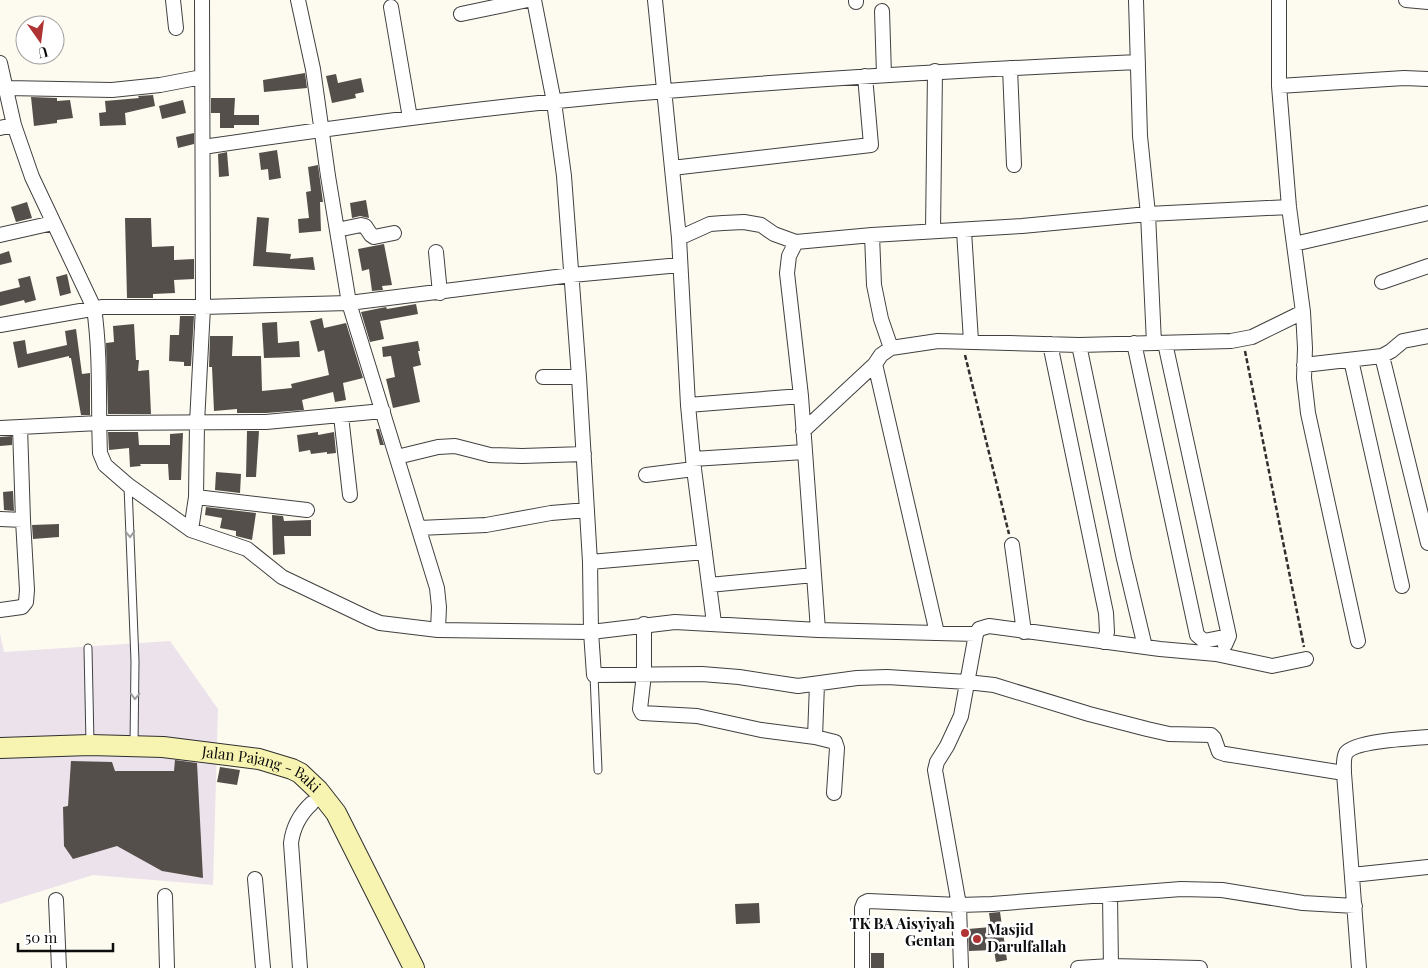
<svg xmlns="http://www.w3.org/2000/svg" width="1428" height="968" font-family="'Playfair Display',serif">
<rect width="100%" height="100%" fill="#fdfbef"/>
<path fill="#ebe2eb" d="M0,634L4,652L170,641L218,709L213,885L93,875L0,904Z"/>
<path fill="#554f4b" d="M305,73L307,88L264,92L263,80Z
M336,74L338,83L361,78L364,92L355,94L356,98L332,103L326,76Z
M153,95L155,106L125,113L126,125L100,126L99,113L106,112L105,101L139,98L138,96Z
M31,97L57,98V101L70,100L73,118L57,120V123L34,126Z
M211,98H235L234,115H259V125H234V128H220V113H211Z
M183,100L186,113L162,119L159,106Z
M194,133V144L178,148L176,137Z
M277,150L281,178L269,180L268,169L261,170L259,153Z
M227,152L229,176L219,177L218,154Z
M318,165L323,202H320L321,231L299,233L298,219L309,218L306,192L311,191L308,167Z
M366,200L369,218L360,216L352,218L350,203Z
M27,202L32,218L16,222L11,207Z
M257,217L269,218L266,252L291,254L290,259L313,257L315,270L253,266Z
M125,218H151L152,247L174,246V260L194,259V279L174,280L175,293L153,294V298H127Z
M384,244L392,285L382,286L383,290L372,291L369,269L362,271L358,249Z
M9,251L12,262L0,265V254Z
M67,274L71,293L60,296L56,277Z
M30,276L36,300L25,303L24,300L0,306V292L20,287L18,279Z
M416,304L418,314L380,321L384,339L370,342L361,312L386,307L387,309Z
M180,316H194L191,366H184V362L169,361L170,335H179Z
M322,318L324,328L346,323L363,378L343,383L346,400L335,402L333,392L302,400L304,410L266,413H237V409L214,411L212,367H209L210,336H233L232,356H261L262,391L292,388L291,384L329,375L324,350L318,352L310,321Z
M277,322L278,343L299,341L300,357L264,358L262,323Z
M134,324L136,360H139L138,371L149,370L151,414H108L106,343L114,342L113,326Z
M76,329L82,374L90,373V415H81L71,358H69V356L18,368L13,342L25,340L27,354L67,345L65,331Z
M418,341L420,351H418L421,365L413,367L420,402L393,408L386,379L395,377L391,356L383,357L382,347Z
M376,429H379L384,445H380Z
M247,431H259L256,477H246Z
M108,432H138L139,445H170V434L183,433L181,480H169L168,464H140L141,466L130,467L129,448L109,450Z
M318,432V435L334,432L336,453L327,454V452L311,454L310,450L299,452L297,435Z
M12,436V445L0,446V437Z
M216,472L241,474L240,493L215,490Z
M13,491L14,511L4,510L3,492Z
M206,507L256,513L252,540L236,536V531L220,528L222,518L205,515Z
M272,515L283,516L284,521L311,520V536H284L285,554L273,555Z
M59,524V537L33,539L32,525Z
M175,760L197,763L203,878L162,871L117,846L73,859L64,846L63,807L68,806L71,761L112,762L115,771H174Z
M220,767L240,770L237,785L217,782Z
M759,903L760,923L736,924L735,904Z
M1000,912L1007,960L996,962L994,950L969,951L968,929L991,927L989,913Z
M871,953H884V968H871Z"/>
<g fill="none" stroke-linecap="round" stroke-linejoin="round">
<defs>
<path id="lane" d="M128,486L135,661L134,745
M88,648L90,743
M594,675L598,770"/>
<path id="street" d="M173,0L176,28
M298,0L313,69L328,176L349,303L437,588L439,607L438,630
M534,0L554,102L564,176L579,377L590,562L591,632L594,675L702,674L739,677L798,686L857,678L887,677L967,682L994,685L1089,714L1147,729L1169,734L1211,735L1214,738L1219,752L1225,754L1344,773
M655,0L679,238L688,405L694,469L714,623
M856,0V2
M1136,0L1140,136L1148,214L1154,343
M1279,0V86L1289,207L1303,312L1305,348L1304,378L1308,413L1358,641
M1406,0L1428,2
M391,7L410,118
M882,11L884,75
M461,14L528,0
M0,63L14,125L32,177L94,308C101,356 98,405 100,453L105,465L128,485L191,530L247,549L282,577L368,618L380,623L438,630L591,632L675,622L818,630L976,634L979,629L989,626L1160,649L1216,654L1272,666L1306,659
M1010,68L1014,165
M1279,86L1404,78L1428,79
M7,88L112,90L160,85L202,77
M0,128L14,125
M203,147C357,124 512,103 667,91C824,78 981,69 1138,62
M672,168L871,145L865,76
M337,230L361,225L365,226L371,235L374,237L394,233
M933,231L935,71
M964,231L971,341
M0,235L53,223
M872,235L874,285L881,319L891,348
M679,238L710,224L723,223L744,222L761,225L774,234L796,242L872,235L1022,226L1148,214L1289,207
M796,242L789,256L787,273L801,396L818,630
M1294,244L1428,213
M436,252L440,293
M1382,282L1428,266
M0,325L103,307H203L349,303L572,275L680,265
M1134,343L1197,635L1204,641L1229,636
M1165,343L1229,636L1225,645
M1050,344L1106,613L1107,632L1104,642
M1079,345L1124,559L1145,647
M1382,356L1428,543
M1351,360L1402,586
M875,364L937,633
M1304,365L1382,356L1391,351L1403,341L1428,336
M543,377H579
M688,405L801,396
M341,416L350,495
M20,427L23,520
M0,428L99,423L266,422L383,411
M803,431L875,364L881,355L891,348L938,341L1079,345L1231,341L1252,337L1303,312
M397,457L438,447L455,446L490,455L522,456L584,454
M693,459L804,452
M646,475L694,469
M196,497L307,510
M0,519L23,520L27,590L26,602L22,607L0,610
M419,528L486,525L551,513L587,510
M191,530L196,497L197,423L203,307L202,0
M1012,545L1024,632
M590,562L705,552
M709,585L814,575
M644,624V674L640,709L642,713L697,716L761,730L815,737L835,742L837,748L834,793
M815,737L817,684
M1352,875L1428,867
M255,879L263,968
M1110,895L1111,968
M165,896L167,968
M56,900L59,968
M300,968L291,843C293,827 300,814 312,803
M862,968V908L864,903L868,901L959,905L992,904L1181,889L1222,890L1303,903L1355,906
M961,968L959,905L935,770L937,762L947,746L961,716L976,634
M1078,968L1111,966L1200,968
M1359,968L1344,773C1344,767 1343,758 1346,753C1354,741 1413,738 1428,737"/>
<g id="secondary">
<path id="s1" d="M0,748L90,745L163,747L259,759L292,769L300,773L318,790L336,813L414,968"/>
</g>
</defs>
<use href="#lane" stroke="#404040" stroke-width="9"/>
<use href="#street" stroke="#404040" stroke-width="16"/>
<use href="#secondary" stroke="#2f2f2f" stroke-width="22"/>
<path stroke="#2f2f2f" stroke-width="2.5" stroke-dasharray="5 2.5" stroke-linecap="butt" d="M1245,351L1304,647
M965,355L1009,534"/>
<use href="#lane" stroke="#fff" stroke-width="7"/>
<use href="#street" stroke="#fff" stroke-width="14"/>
<use href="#secondary" stroke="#f7f3b0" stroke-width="20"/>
</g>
<defs><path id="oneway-chevron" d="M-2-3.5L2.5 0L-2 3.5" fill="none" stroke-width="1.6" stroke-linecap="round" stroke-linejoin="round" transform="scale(1.25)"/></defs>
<g stroke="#9e9e9e">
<use href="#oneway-chevron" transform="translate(130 534) rotate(88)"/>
<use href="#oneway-chevron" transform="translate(135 696) rotate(91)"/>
</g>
<g fill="#b03333" stroke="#fff" stroke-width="2">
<circle cx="965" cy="933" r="5"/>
<circle cx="977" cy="939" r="5"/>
</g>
<g text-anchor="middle" stroke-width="5" stroke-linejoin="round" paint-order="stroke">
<g font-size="15" fill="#0d0d0d" stroke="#fff">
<text dy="5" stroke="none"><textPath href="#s1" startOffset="265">Jalan Pajang - Baki</textPath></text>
</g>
<g font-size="15" font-weight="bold" fill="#0d0d0d" stroke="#fff" text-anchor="end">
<text x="955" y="929">TK BA Aisyiyah<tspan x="955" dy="17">Gentan</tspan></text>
<text x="987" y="935" text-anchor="start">Masjid<tspan x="987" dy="17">Darulfallah</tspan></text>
</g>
</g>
<g transform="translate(40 40) rotate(166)"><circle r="24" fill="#ffffff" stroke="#9e9e9e"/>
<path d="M0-4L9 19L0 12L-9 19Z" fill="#b03333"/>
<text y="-8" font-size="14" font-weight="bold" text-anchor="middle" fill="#0d0d0d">U</text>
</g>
<path d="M18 943v8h95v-8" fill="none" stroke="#0d0d0d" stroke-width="2.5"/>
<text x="25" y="943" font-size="15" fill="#0d0d0d" stroke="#ffffff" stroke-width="4" paint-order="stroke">50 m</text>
</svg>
